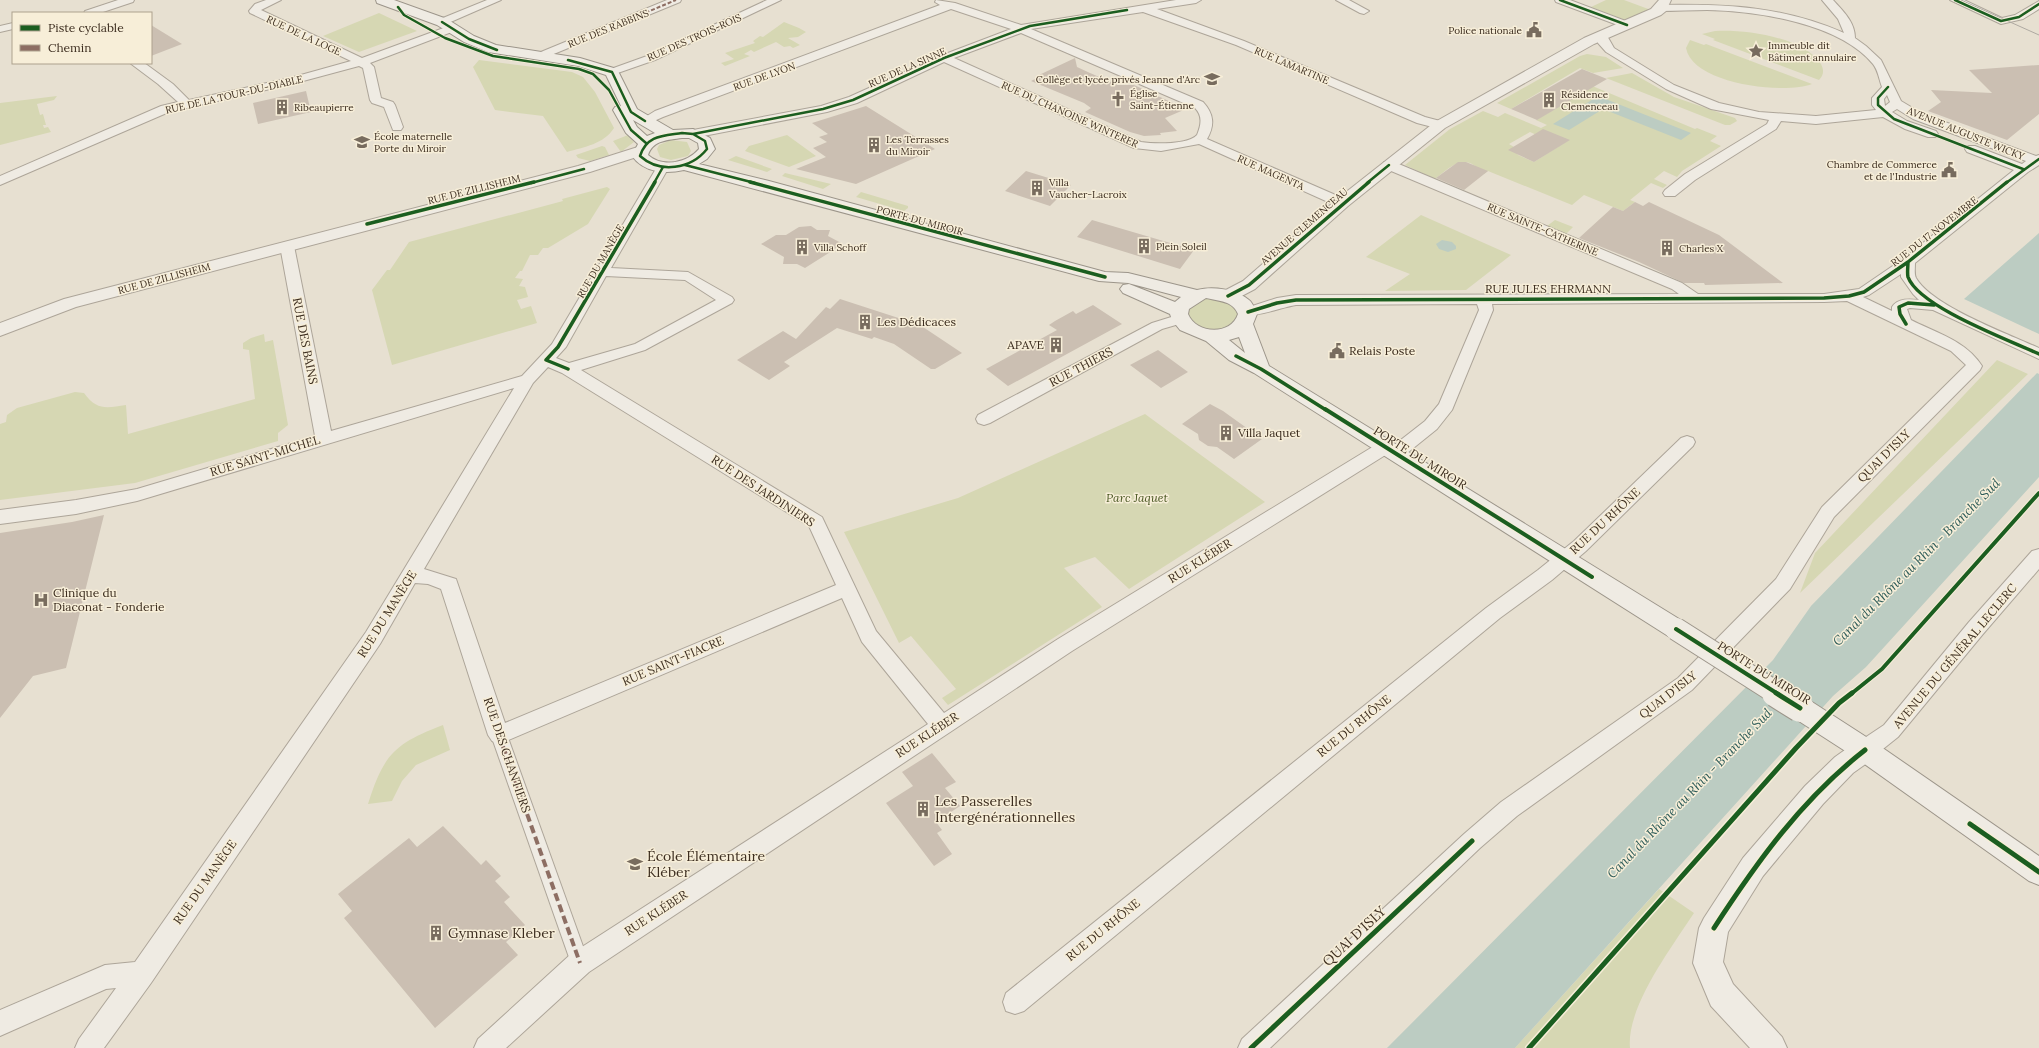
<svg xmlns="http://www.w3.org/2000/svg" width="2039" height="1048" font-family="Lora,serif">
<rect width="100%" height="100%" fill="#e7e0d1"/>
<path fill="#d6d7b3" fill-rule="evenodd" d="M1606,0H1624L1651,10L1628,21L1591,7Z
M379,13L417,31L359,52L323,36Z
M784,22L799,28L806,32L798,37L788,38L800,45L793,48L790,46L784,47L776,42L754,52L751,50L744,54L750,56L725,66L721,63L734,59L725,53L755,43L753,41L760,36L763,37Z
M1715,31C1744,29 1804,37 1821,64C1824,70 1824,75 1819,80L1713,40L1715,39L1702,34Z
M1690,40L1704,45L1706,44L1812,84C1784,95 1692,84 1686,48Z
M1587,54L1606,57L1623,68L1593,73L1580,68L1511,109L1497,103L1580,56Z
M479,60L572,72L583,77L595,92L614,128C604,144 584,147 567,152L543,116L495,110L473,67Z
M1632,73L1674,97L1735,118L1737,121L1730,125H1725L1606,78Z
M1590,85L1695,129L1697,128L1717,136L1710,141L1721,146L1682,171L1677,177L1664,171L1654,179L1667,185L1663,188L1651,183L1630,200L1635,202L1623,211L1584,195L1572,205L1488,171L1484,174C1480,171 1476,166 1472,164C1458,157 1446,171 1435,179L1405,165L1450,129L1483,111L1498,117L1505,113L1541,128L1547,125L1536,120L1581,94ZM1530,132L1550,141L1569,140L1534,162L1518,155L1514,147L1509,144Z
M57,96L54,100L37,104L40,115L43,114L46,125H43L44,128L48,127L51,132L0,145V103Z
M628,135L634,142L621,152L613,141Z
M787,135L816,156L789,167L745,151L749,146Z
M671,140L687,142L691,151L688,156L671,160L660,157L657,149L659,145Z
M602,146L605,147L609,155L590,161L578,158L576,155Z
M736,156L772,169L767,172L728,160Z
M785,173L831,184L823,189L782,176Z
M607,187L610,189L588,224L548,248H543L538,255H530L522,271H520L515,278L523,279L519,286L525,287L528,297L517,300L521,309L531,306L537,323L392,365L372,290L387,270H390L409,242L563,201L562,199Z
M861,192L908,206V208L904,211L856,197Z
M1421,215L1511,255L1466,290L1385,291L1410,274L1366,257Z
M1555,220L1573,227L1566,234L1547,226Z
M1196,295L1244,306L1239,331L1192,330L1182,305Z
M264,334L265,342L273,340L288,425L278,433V441L135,483L0,500V424L6,422L7,415L17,408L75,392L84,393C97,411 107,408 126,405L128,434L255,399L249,350L243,349V343L251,338Z
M1997,360L2028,374L1800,593L1815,553Z
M1145,414L1265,502L1129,589L1095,557L1064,568L1102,607L948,705L942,698L956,689L911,636L899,643L844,532L958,498Z
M443,725L450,750L416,765L402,781L392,801L368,804C384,754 394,744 443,725Z
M1659,889L1694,913C1672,947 1626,1007 1630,1048H1515Z"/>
<path fill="#bcccc2" d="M1598,96L1691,133L1681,140L1603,109L1569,130L1553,124Z
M2039,233V334L1964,299Z
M1442,240L1452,242L1456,246V249L1448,252L1439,249L1436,244Z
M2037,373L2039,374V477L1866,667L1833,696L1515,1048H1387L1773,660L1811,606Z"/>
<path fill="#cbbfb2" d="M151,25L182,44L151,56Z
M1075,58L1077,67L1090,73L1118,85H1134L1186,109L1165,118L1177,131L1160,133L1161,135L1144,136L1130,132L1085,112L1091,108L1084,103L1031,81L1041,76L1039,75Z
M2039,65V114L2007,140L1928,111L1941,102L1931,90L1992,93L1969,70Z
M1582,69L1607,79L1537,120L1511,109Z
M306,91L311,112L258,124L253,103Z
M866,106L935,149L856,184L796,169L826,157L813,148L827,142L819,137L828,134L812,123Z
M1543,129L1570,140L1534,162L1508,150Z
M1458,162H1466L1488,171L1464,190L1436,178Z
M1026,171L1071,185L1050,206L1005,191Z
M1635,202L1643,206L1649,202L1719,235L1783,283L1705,285L1704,283H1684L1639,262L1579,238L1613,207L1623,211Z
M1092,220L1194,250L1180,269L1077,237Z
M811,226L817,230H830L828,236L843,244L805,268L797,264H783L784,257L761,244L776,235H786L799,227Z
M840,299L920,325L962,353L935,369H931L894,344L874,337L872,339L837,328L784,362L790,366L769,380L737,360L783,331L796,339L826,307L830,309Z
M1093,305L1122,324L1008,386L986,369L1057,330L1049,325L1055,321L1073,311L1076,314Z
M1158,350L1188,372L1161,388L1130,365Z
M1210,404L1223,411L1262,439L1234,459L1217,447L1208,446L1199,440L1198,434L1182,424Z
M104,515L66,668L33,676L0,718V533L72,522Z
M932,753L956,782L945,788L960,806L936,822L942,830L937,833L952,854L934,866L886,803L913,786L902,772Z
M443,826L481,865L486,860L501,876L495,881L510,897L504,902L525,925L506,942L518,955L435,1028L344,918L352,911L338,894L409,838L417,847Z"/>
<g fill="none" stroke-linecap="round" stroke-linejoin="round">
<defs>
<path id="pedestrian" d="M499,728L504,730L507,735L589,963L586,969L580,972L574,969L571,963L491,735L494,730Z"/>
<path id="minor" d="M118,0H134L133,2L100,13H84L85,11Z
M266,0H281L261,10L362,58L449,26H457L458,28L457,30L370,63L374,67L381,98L393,102L395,105L403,127L401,130H393L384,107L372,103L370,100L363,68L359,66L292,84L169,112L0,185V176L161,106L178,102L158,84L130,63H144L147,65L173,84L189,100L290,78L351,61L250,13L249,11L255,4Z
M487,0H501L446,24L442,25L437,22L438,20Z
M667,0H681L680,2L544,58H536L534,56L536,54Z
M767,0H781L655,60L612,75L606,72L608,70L647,56Z
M936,0L955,3L1021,25L1176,0H1201L1196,3L1157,9L1244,41L1425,117L1444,122L1446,125L1440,129L1417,123L1236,45L1143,12L1031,29L1203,102C1214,114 1215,125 1207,139L1347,200L1349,203L1347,206H1337L1199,144L1161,151L1134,148L944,62L857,103L827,112L693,138L687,134L693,130L821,106L849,97L940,56L1011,29L951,9L663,117L645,125L639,121L655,111L940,5L935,2ZM1021,33L1195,108C1203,116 1201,125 1197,135C1188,145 1154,144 1141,142L954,58Z
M1336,0H1349L1369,11L1364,14L1360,13Z
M1555,0H1570L1631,23L1632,25L1631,27H1623L1556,2Z
M1822,0H1833C1843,11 1855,22 1855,38L1866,46L1881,60L1901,101L1921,113L2036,156L2039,155V165L2028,172L1915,263C1915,268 1914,274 1916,278C1932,306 2008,334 2039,348V359L1933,310L1910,308L1907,309L1911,320C1937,333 1966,341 1982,366L1980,370L1834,517L1790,589L1692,690L1517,816L1480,848L1270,1048H1238L1242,1039L1464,834L1501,802L1678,678L1776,579L1822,507L1966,365L1951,351L1847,301L1824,302L1492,304L1493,310L1452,410L1437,429L1401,458L1395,460L1389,458L1387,454L1072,651L589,972L506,1048H474L478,1039L571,954L928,724L862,642L842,598L499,744L492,741L488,735L441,589L428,584L415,583L380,644L151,983L104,1048H75L79,1039L116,988L106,989L0,1036V1010L105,965L135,962L366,632L514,388L137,501L76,514L0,524V510L76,500L137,489L315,436L280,246L282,243H292L294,246L331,431L522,376L552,344L657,167L663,163L668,164L669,167L611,268L688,272L732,297L734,300L732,303L645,350L581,370L822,517L876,631L944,713L1058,639L1379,443L1385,441L1391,443L1393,446L1425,421L1439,404L1479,310L1477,304L1296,305C1283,307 1253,318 1243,315L1241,312L1243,309L1277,298L1296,295L1679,294L1672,289L1384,168L1383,165L1384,162H1394L1682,283L1698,294H1824L1859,289L1903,259L2014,170L1967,152L1965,149L1967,146H1975L2022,164L2026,161L1913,119L1897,109L1892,112L1907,121L1936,131L1938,134L1936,137H1928L1905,129L1883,117L1816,124L1781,121L1776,129L1695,180L1675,196H1665L1663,193L1665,190L1685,174L1767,124L1769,120L1711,109L1666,89L1606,52L1598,43L1596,36L1598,34H1606L1614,48L1674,85L1719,103L1759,112L1816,116L1876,110L1872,105V98L1882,87C1879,79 1878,70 1873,64C1839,23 1757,11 1707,10C1692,10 1676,11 1661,11L1656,8L1661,5C1727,4 1782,6 1844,33L1838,19ZM1887,95L1890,102L1885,106L1884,99ZM1901,274V277L1913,294L1919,300C1910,299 1898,298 1892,307V311L1863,297L1869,295ZM606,276L685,280L716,300L635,344L569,363L556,358L566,347ZM548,367L562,373L809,526L836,585L505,723L456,579L424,569L533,383Z
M1950,0H1964L2002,18L2015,15L2039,1V9L2023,19L2001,24Z
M13,23V29L0,32V26Z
M1181,314L1186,316L1189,319L1186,322L1162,329L990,423L984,425L978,423L976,419L978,415L1152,323Z
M1687,436L1693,438L1695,442L1693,446L1586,551L1552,580L1500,618L1024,1011L1015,1014L1006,1011L1003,1002L1006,993L1486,608L1538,570L1574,541L1681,438Z
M2039,549V569L1983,634L1898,737L1873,757L1865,759L1857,757L1854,750L1857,743L1884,725L1969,622L2032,551Z"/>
<path id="tertiary" d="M1659,0H1671L1666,11L1661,15L1594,44L1445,128L1348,206L1255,289L1234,300L1228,301L1222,300L1219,296L1222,292L1243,281L1336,200L1435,122L1584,38L1651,9Z
M641,146L646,148L649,151L646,154L590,172L76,307L0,336V323L64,299L578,166Z
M1865,739L1874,742L1878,750L1874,758L1853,773L1823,804L1763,876L1728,932L1723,962L1733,984L1782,1037L1787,1048H1750L1711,1006L1693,963L1699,928L1704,918L1743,858L1805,786L1835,757L1856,742Z"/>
<path id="secondary" d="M376,0H394L447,19L474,36L496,45L580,58L617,69L637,109L673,130L693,129L710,138L715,149L707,159L699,164L769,181L1105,272L1128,273L1197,290C1213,286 1236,289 1249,300C1253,303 1255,310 1257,314L1253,324L1269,366L1684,622L1688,629L1684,636L1676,639L1668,636L1254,373L1229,360L1206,341L1180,330L1172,320L1170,314L1123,293L1120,289L1123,285L1129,284L1175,302L1181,297L1128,283L1099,281L684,170C666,174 644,173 632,156L638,144L626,133L613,110L615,107L621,106L606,75L578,66L488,52L464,42L437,25L377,3ZM633,120L655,133L647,136L637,127ZM682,138H689L698,143L699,149C687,163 663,168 648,155C653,140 668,140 682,138ZM1206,298C1219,301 1233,301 1238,314C1231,336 1196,334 1188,314L1189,309ZM1239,337L1245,353L1229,340Z
M1800,697L1809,700L1874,742L2039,856V885L2029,881L1856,758L1791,716L1787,708L1791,700Z"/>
</defs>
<use href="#pedestrian" stroke="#ada599" stroke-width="2"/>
<use href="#minor" stroke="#ada599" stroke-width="2"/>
<use href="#tertiary" stroke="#ada599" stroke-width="2"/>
<use href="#secondary" stroke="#9c958a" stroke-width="2"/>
<use href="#pedestrian" fill="#efebe3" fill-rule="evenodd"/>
<use href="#minor" fill="#efebe3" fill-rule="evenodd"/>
<use href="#tertiary" fill="#efebe3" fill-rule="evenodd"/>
<use href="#secondary" fill="#efebe3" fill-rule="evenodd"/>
<path stroke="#afaaa2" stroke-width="1" d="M1961,0L2039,35"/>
<defs>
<path id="secondary-bridge-far1" d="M1676,629L1778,694"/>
<path id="secondary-bridge" d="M1776,693L1800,708"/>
</defs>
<use href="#secondary-bridge-far1" stroke="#9c958a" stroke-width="24" stroke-linecap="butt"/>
<use href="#secondary-bridge" stroke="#9c958a" stroke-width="30" stroke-linecap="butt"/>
<use href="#secondary-bridge-far1" stroke="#efebe3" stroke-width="22"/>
<use href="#secondary-bridge" stroke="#efebe3" stroke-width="28"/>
<path stroke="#8d6e63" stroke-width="2" stroke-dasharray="4 2" stroke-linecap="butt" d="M640,15L676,0"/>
<path stroke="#8d6e63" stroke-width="4" stroke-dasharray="8 4" stroke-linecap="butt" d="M499,735L580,963"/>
<defs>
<path id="cycleway-far3" d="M1560,0L1627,25
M1955,0L2001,21L2019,17L2039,4
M398,7L404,15L445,38L493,56L579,69L593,74L609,90L631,130L646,143
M442,22L469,39L497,50
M568,60L612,72L631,112L645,121
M1888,87L1878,98V105L1894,119L2023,169
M682,133L693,134L705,141L707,149C691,169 660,174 640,156C647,135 663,136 682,133Z
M693,134L823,109L853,100L944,58L1030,26L1127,10
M685,165L755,183
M531,183L584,169
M654,183L663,167
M1367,183L1389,165
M2006,183L2039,159"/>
<path id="cycleway-far2" d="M750,182L1105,277
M367,224L534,182
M1908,262C1908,266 1907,273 1908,277C1919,307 2009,340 2039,354
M1228,296L1249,285L1369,182
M1248,312L1277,303L1296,300L1824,298L1849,296L1864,292L1908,262L2007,182
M1906,324L1900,314L1899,307L1908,303L1934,305
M1236,356L1261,369L1326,410
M568,369L546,360L558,347L655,182"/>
<path id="cycleway-far1" d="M1325,409L1592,577
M1676,629L1778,694
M1851,694L1882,669L2039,493"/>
<path id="cycleway" d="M1776,693L1800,708
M1970,824L2039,872
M1714,928C1757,862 1802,799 1865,750
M1251,1048L1472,841
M1529,1048L1796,748L1839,703L1852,693"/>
</defs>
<use href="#cycleway-far3" stroke="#f7eed8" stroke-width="4"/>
<use href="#cycleway-far2" stroke="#f7eed8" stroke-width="5.5"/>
<use href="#cycleway-far1" stroke="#f7eed8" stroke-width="6"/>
<use href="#cycleway" stroke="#f7eed8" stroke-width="8"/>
<use href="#cycleway-far3" stroke="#1b5e20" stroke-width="2.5"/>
<use href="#cycleway-far2" stroke="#1b5e20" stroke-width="3.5"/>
<use href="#cycleway-far1" stroke="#1b5e20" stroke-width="4"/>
<use href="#cycleway" stroke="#1b5e20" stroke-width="5"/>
</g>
<defs>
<symbol id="civic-bare" viewBox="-9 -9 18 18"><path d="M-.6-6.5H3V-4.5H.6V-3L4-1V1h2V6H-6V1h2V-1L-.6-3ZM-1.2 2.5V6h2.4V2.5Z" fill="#786c5e" stroke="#f7eed8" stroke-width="2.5" paint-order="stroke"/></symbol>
<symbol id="sight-bare" viewBox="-9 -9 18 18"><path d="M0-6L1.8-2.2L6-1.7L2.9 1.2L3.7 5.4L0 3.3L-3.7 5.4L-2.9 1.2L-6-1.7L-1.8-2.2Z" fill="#786c5e" stroke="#f7eed8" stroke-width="2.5" paint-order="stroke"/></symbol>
<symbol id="school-bare" viewBox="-9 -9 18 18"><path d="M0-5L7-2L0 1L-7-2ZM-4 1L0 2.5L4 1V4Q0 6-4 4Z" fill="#786c5e" stroke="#f7eed8" stroke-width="2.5" paint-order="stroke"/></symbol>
<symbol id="church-bare" viewBox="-9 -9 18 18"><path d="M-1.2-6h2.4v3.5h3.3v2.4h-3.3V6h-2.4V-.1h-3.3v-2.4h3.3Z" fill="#786c5e" stroke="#f7eed8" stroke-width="2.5" paint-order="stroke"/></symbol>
<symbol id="building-bare" viewBox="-9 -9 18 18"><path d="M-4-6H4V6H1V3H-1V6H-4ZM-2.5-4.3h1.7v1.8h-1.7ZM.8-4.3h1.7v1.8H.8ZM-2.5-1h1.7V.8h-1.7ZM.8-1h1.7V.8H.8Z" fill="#786c5e" stroke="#f7eed8" stroke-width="2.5" paint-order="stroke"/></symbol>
<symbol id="hospital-bare" viewBox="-9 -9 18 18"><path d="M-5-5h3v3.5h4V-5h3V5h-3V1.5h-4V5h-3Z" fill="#786c5e" stroke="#f7eed8" stroke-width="2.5" paint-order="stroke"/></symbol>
</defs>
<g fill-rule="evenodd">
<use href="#civic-bare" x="1523" y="19" width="22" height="22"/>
<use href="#sight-bare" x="1745" y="40" width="22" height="22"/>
<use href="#school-bare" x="1201" y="68" width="22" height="22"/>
<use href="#church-bare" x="1107" y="88" width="22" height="22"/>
<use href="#building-bare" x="1538" y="89" width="22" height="22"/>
<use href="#building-bare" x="271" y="96" width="22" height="22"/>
<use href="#school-bare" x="351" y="131" width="22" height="22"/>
<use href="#building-bare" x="863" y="134" width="22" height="22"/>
<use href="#civic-bare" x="1938" y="159" width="22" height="22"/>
<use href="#building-bare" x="1026" y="177" width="22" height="22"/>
<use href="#building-bare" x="1133" y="235" width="22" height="22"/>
<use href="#building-bare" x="791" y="236" width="22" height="22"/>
<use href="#building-bare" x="1656" y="237" width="22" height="22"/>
<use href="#building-bare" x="854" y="311" width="22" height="22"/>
<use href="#building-bare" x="1045" y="334" width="22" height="22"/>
<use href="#civic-bare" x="1326" y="340" width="22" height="22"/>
<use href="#building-bare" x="1215" y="422" width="22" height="22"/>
<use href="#hospital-bare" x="30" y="589" width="22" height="22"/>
<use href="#building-bare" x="912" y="798" width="22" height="22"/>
<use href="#school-bare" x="624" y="853" width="22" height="22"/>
<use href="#building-bare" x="425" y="922" width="22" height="22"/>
</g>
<g text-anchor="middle" stroke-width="3" stroke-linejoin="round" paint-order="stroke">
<g font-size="10" fill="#3d2e20" stroke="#f7eed8">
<text transform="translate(608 28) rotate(-22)" y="4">RUE DES RABBINS</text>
<text transform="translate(304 35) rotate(25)" y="4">RUE DE LA LOGE</text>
<text transform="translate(694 37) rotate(-24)" y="4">RUE DES TROIS-ROIS</text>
<text transform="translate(1292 65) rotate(23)" y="4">RUE LAMARTINE</text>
<text transform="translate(907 67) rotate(-24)" y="4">RUE DE LA SINNE</text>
<text transform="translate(764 76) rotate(-20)" y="4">RUE DE LYON</text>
<text transform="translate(234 94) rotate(-13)" y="4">RUE DE LA TOUR-DU-DIABLE</text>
<text transform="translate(1070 114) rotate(24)" y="4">RUE DU CHANOINE WINTERER</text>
<text transform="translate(1966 133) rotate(22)" y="4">AVENUE AUGUSTE WICKY</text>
<text transform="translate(1271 172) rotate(24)" y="4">RUE MAGENTA</text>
<text transform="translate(474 189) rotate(-14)" y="4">RUE DE ZILLISHEIM</text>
<text transform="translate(920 220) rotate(15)" y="4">PORTE DU MIROIR</text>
<text transform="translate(1304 226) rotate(-41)" y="4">AVENUE CLEMENCEAU</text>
<text transform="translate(1543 229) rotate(23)" y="4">RUE SAINTE-CATHERINE</text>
<text transform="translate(1934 231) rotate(-38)" y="4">RUE DU 17 NOVEMBRE</text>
<text transform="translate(600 261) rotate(-60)" y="4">RUE DU MANÈGE</text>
<text transform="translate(164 278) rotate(-15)" y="4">RUE DE ZILLISHEIM</text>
</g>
<g font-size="10" fill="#3d2e20" stroke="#f7eed8" text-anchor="start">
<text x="1522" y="34" text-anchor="end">Police nationale</text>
<text x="1768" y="49">Immeuble dit<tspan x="1768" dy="12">Bâtiment annulaire</tspan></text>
<text x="1200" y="83" text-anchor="end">Collège et lycée privés Jeanne d'Arc</text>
<text x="1130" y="97">Église<tspan x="1130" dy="12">Saint-Étienne</tspan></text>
<text x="1561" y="98">Résidence<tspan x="1561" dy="12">Clemenceau</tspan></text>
<text x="294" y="111">Ribeaupierre</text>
<text x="374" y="140">École maternelle<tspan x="374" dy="12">Porte du Miroir</tspan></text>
<text x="886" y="143">Les Terrasses<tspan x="886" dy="12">du Miroir</tspan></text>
<text x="1937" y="168" text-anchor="end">Chambre de Commerce<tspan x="1937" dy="12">et de l'Industrie</tspan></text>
<text x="1049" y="186">Villa<tspan x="1049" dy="12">Vaucher-Lacroix</tspan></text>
<text x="1156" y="250">Plein Soleil</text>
<text x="814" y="251">Villa Schoff</text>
<text x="1679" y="252">Charles X</text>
</g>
<g font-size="12" fill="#3d2e20" stroke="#f7eed8">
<text x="1548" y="293">RUE JULES EHRMANN</text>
<text transform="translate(305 341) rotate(79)" y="4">RUE DES BAINS</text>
<text transform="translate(1081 367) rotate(-28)" y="4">RUE THIERS</text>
<text transform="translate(265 456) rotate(-17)" y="4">RUE SAINT-MICHEL</text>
<text transform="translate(1884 456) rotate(-45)" y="4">QUAI D'ISLY</text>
<text transform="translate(1420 458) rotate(32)" y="4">PORTE DU MIROIR</text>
<text transform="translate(763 491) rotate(33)" y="4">RUE DES JARDINIERS</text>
<text transform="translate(1605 521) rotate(-43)" y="4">RUE DU RHÔNE</text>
<text transform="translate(1200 561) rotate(-32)" y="4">RUE KLÉBER</text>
<text transform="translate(387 614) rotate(-58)" y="4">RUE DU MANÈGE</text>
<text transform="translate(1955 656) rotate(-50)" y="4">AVENUE DU GÉNÉRAL LECLERC</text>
<text transform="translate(673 661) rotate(-23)" y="4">RUE SAINT-FIACRE</text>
<text transform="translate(1764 673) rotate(32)" y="4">PORTE DU MIROIR</text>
<text transform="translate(1668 695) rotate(-38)" y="4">QUAI D'ISLY</text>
<text transform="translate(1354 726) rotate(-39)" y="4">RUE DU RHÔNE</text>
<text transform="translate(927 735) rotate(-33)" y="4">RUE KLÉBER</text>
<text transform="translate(507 755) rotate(71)" y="4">RUE DES CHANTIERS</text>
<text transform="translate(205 882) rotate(-55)" y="4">RUE DU MANÈGE</text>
<text transform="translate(656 913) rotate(-33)" y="4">RUE KLÉBER</text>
<text transform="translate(1103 930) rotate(-39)" y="4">RUE DU RHÔNE</text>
</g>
<g font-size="12" fill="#3d2e20" stroke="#f7eed8" text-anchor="start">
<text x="877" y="326">Les Dédicaces</text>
<text x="1044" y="349" text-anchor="end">APAVE</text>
<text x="1349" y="355">Relais Poste</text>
<text x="1238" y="437">Villa Jaquet</text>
<text x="53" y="597">Clinique du<tspan x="53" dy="14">Diaconat - Fonderie</tspan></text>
</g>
<g font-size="12" font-style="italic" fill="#4d5a26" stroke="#f7eed8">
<text x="1137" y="502">Parc Jaquet</text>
</g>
<g font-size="13" font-style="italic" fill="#2f5d5a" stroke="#f7eed8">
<text transform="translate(1916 562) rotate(-45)" y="5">Canal du Rhône au Rhin - Branche Sud</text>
<text transform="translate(1689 793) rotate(-46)" y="5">Canal du Rhône au Rhin - Branche Sud</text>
</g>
<g font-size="14" fill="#3d2e20" stroke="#f7eed8" text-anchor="start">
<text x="935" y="806">Les Passerelles<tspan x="935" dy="16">Intergénérationnelles</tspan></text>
<text x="647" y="861">École Élémentaire<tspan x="647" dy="16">Kléber</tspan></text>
<text x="448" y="938">Gymnase Kleber</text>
</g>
<g font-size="14" fill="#3d2e20" stroke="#f7eed8">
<text transform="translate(1354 936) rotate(-43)" y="5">QUAI D'ISLY</text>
</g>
</g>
<rect x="12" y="12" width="140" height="52" fill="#f7eed8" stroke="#ada18e"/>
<rect x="20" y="25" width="20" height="6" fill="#1b5e20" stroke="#ada18e"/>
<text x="48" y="32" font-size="12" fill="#3d2e20">Piste cyclable</text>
<rect x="20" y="45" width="20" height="6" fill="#8d6e63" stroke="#ada18e"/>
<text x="48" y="52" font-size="12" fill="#3d2e20">Chemin</text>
</svg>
